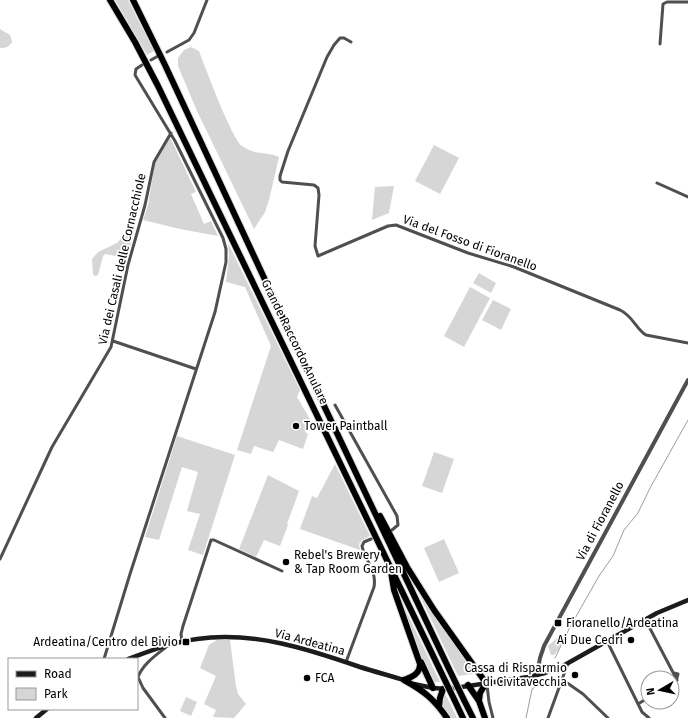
<svg xmlns="http://www.w3.org/2000/svg" width="688" height="718" font-family="'Fira Sans',sans-serif">
<rect width="100%" height="100%" fill="#fff"/>
<path fill="#d6d6d6" d="M115,0H128L154,51L147,55Z
M0,29L10,35L12,42C9,47 6,48 0,48Z
M191,47L199,51C205,67 232,139 242,146C256,156 267,151 279,157L269,200L265,212L254,229L197,111L178,66V58L184,50Z
M170,137L196,192L191,194L204,224L211,221L218,236L180,229L143,220L148,205L155,162Z
M434,145L459,158L440,194L415,181Z
M394,186L389,213L372,220L375,187Z
M132,229L134,231L127,258L105,254L103,256L98,275L95,276L93,274L92,259L98,252L117,243L128,231Z
M228,243L300,390L297,397L310,419L305,432L308,434L303,449L279,440L273,452L254,446L251,454L237,450L271,346L245,287L226,282L229,256Z
M479,273L496,283L491,293L473,283Z
M470,287L490,298L464,347L444,336Z
M493,300L511,309L501,330L482,320Z
M177,436L235,455L203,555L188,550L200,514L187,511L198,472L182,467L159,540L145,537Z
M434,452L454,459L442,493L422,486Z
M335,464L370,536L361,541L359,544L360,550L300,529L312,496L317,498Z
M268,475L299,491L287,524L288,525L280,546L264,540L256,557L239,549Z
M444,539L459,573L439,582L424,548Z
M420,593L471,669L473,674L458,676L419,594Z
M400,598L440,682H434L429,678Z
M560,635L563,636C562,644 559,650 554,655H551L548,646Z
M217,640H230L236,686L238,694L246,704L234,718L213,717L216,710L204,704L216,676L200,668L209,645Z
M446,695L457,718H450L441,703L442,697Z
M186,697L197,702L191,716L180,711Z"/>
<g fill="none" stroke-linecap="round" stroke-linejoin="round">
<path stroke="#9d9d9d" stroke-width="1" d="M555,658L570,627L599,576L613,556L624,530L638,513L650,488L688,420
M526,718L532,689L537,686L559,678"/>
<defs>
<path id="motorway" d="M110,0L135,42L158,86L439,668
M133,0L165,65L307,370L449,669
M380,516L407,567L434,610L486,683L480,693L479,701
M391,572L394,590L420,664C420,674 412,677 404,680
M421,662L433,688
M404,680C424,691 434,699 447,718
M468,685L479,701L485,718
M454,699L463,718
M464,700L473,718
M439,707L440,698L443,689"/>
</defs>
<use href="#motorway" stroke="#dbdbdb" stroke-width="8"/>
<path stroke="#4f4f4f" stroke-width="3" d="M351,42L344,38H340L334,45L327,57L288,151L280,176V180L282,182L314,185L318,188L319,195L315,246L318,256L388,226L396,225L468,253L514,267L620,310C633,316 636,329 646,335L688,343
M660,44L663,4L667,2H688
M167,52L189,40L194,33L207,0
M151,60L158,56
M657,183L688,197
M113,341L196,369
M335,405L397,516L398,525L392,530
M0,559L52,447L111,347L128,265L145,205L154,162L171,133
M645,619L677,680
M182,641L181,634L183,626L211,540H214L282,571
M607,641L642,712L649,718
M104,659L130,574L215,312L226,262V249L223,238L175,141L135,75L136,69L142,65
M346,662L374,587C377,570 365,561 362,546L364,542L371,539
M563,680L583,694L608,718
M672,684L676,681L678,674L674,673
M487,685L489,702L493,718
M638,704L648,698
M165,718L143,688L138,677C143,664 155,656 166,647
M548,718L568,663"/>
<path stroke="#4f4f4f" stroke-width="4" d="M537,675L540,658L544,646L688,380"/>
<path stroke="#1c1c1c" stroke-width="4.5" d="M128,659C150,651 173,642 197,639C254,631 308,649 360,667C376,672 391,676 407,681
M414,684L433,688L448,689L528,677L545,673L561,667L657,613L688,600
M36,718L47,709"/>
<use href="#motorway" stroke="#000" stroke-width="6"/>
<defs>
<path id="motorway-bridge" d="M439,668L454,699
M449,669L464,700"/>
</defs>
<use href="#motorway-bridge" stroke="#dbdbdb" stroke-width="8" stroke-linecap="butt"/>
<use href="#motorway-bridge" stroke="#000" stroke-width="6"/>
</g>
<g fill="#000" stroke="#fff" stroke-width="1.5">
<circle cx="296" cy="426" r="4"/>
<circle cx="286" cy="562" r="4"/>
<rect x="554" y="619" width="8" height="8" rx="2"/>
<circle cx="631" cy="640" r="4"/>
<rect x="182" y="638" width="8" height="8" rx="2"/>
<circle cx="575" cy="675" r="4"/>
<circle cx="307" cy="678" r="4"/>
</g>
<g text-anchor="middle" stroke-width="3.5" stroke-linejoin="round" paint-order="stroke">
<g font-size="12" fill="#000" stroke="#fff">
<text transform="translate(470 243) rotate(20)" y="4">Via del Fosso di Fioranello</text>
<text transform="translate(122 259) rotate(-77)" y="4">Via dei Casali delle Cornacchiole</text>
<text transform="translate(295 342) rotate(64)" y="4">Grande Raccordo Anulare</text>
<text transform="translate(600 521) rotate(-62)" y="4">Via di Fioranello</text>
<text transform="translate(310 642) rotate(15)" y="4">Via Ardeatina</text>
</g>
<g font-size="12" fill="#000" stroke="#fff" text-anchor="start">
<text x="304" y="430">Tower Paintball</text>
<text x="294" y="559">Rebel's Brewery<tspan x="294" dy="14">&amp; Tap Room Garden</tspan></text>
<text x="566" y="627">Fioranello/Ardeatina</text>
<text x="623" y="644" text-anchor="end">Ai Due Cedri</text>
<text x="178" y="646" text-anchor="end">Ardeatina/Centro del Bivio</text>
<text x="567" y="672" text-anchor="end">Cassa di Risparmio<tspan x="567" dy="14">di Civitavecchia</tspan></text>
<text x="315" y="682">FCA</text>
</g>
</g>
<rect x="8" y="658" width="130" height="52" fill="#ffffff" stroke="#999999"/>
<rect x="16" y="671" width="20" height="6" fill="#1c1c1c" stroke="#999999"/>
<text x="44" y="678" font-size="12" fill="#000000">Road</text>
<rect x="16" y="688" width="20" height="12" fill="#d6d6d6" stroke="#999999"/>
<text x="44" y="698" font-size="12" fill="#000000">Park</text>
<g transform="translate(660 690) rotate(261)"><circle r="19" fill="#ffffff" stroke="#999999"/>
<path d="M0-3L7 15L0 10L-7 15Z" fill="#000000"/>
<text y="-6" font-size="11" font-weight="bold" text-anchor="middle" fill="#000000">N</text>
</g>
</svg>
